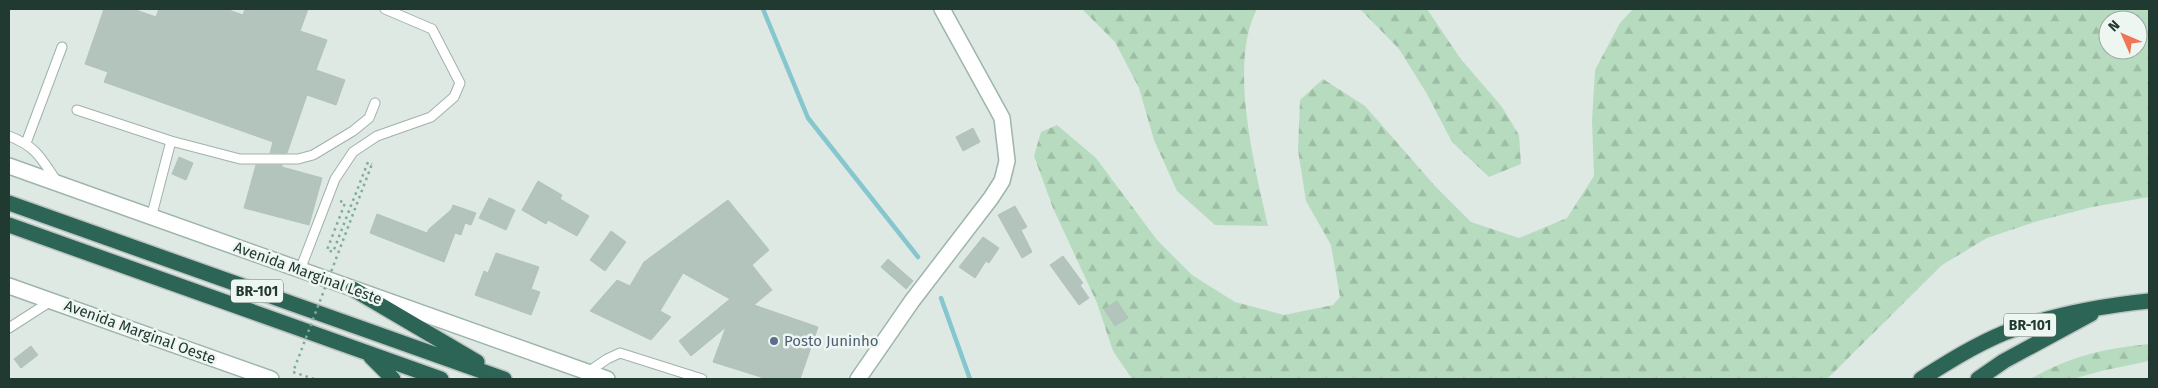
<svg xmlns="http://www.w3.org/2000/svg" width="2158" height="388" font-family="'Fira Sans',sans-serif">
<defs>
<pattern id="forest-firs" width="22" height="20" patternUnits="userSpaceOnUse" patternTransform="scale(1.25)"><rect width="22" height="20" fill="#b7dbbf"/><path d="M5 1l3.5 6h-7zM16 11l3.5 6h-7z" fill="#9dbda5"/></pattern>
</defs>
<rect width="100%" height="100%" fill="#dee9e4"/>
<path fill="url(#forest-firs)" fill-rule="evenodd" d="M1082,9H1257C1228,64 1255,167 1268,226L1215,225L1177,191L1154,140L1139,88L1115,42Z
M1360,9H1427L1460,58L1502,107L1519,135L1521,164L1489,177L1452,142L1427,94L1399,49Z
M1633,9H2149V197L2092,207L2038,221L1987,238L1942,265L1827,379H1132L1113,351L1097,303L1053,208L1034,156L1041,132L1057,125L1096,158L1157,240L1192,275L1235,302L1284,315L1333,305L1340,297L1331,245L1306,201L1298,150L1300,100L1323,79L1365,106L1435,186L1471,222L1519,238L1567,218L1594,176L1592,121L1595,70L1620,23ZM2108,20H2138V50H2108Z
M2149,344V361L2101,371L2073,379H2030C2071,356 2102,349 2149,344Z"/>
<g fill="none" stroke-linecap="round" stroke-linejoin="round">
<path stroke="#86c6cf" stroke-width="4.5" d="M763,9L808,118L918,257
M941,298L970,379"/>
</g>
<path fill="#b3c4bd" stroke="#b1c3bb" d="M104,9H133L156,17L159,9H226L243,15L245,9H308L300,31L327,40L316,70L345,80L336,105L307,95L287,153H270L273,142L104,82L108,72L85,64Z
M973,128L980,142L963,151L956,137Z
M179,157L193,163L186,180L172,174Z
M256,165H282V167L322,178L309,225L244,208Z
M538,181L562,195L560,199L589,216L577,236L548,220L546,224L522,210Z
M489,198L515,210L506,230L479,218Z
M728,200L769,250L752,265L772,290L754,305L818,327L800,379H767L713,362L726,327L691,356L679,341L730,299L683,273L660,311L671,317L651,340L590,311L617,280L630,286L644,262Z
M453,205L476,213L471,225L465,223L461,235L455,233L444,262L370,233L377,214L427,233L429,229L451,210Z
M1015,206L1027,227L1021,230L1032,252L1022,258L998,215Z
M611,231L626,242L605,271L590,260Z
M983,237L999,248L989,263L986,261L975,278L959,267Z
M496,253L539,267L531,289L540,292L531,315L475,295L484,271L488,273Z
M1063,256L1083,283L1080,285L1089,298L1079,305L1050,265Z
M888,259L913,281L906,289L881,267Z
M1117,301L1128,318L1115,326L1104,309Z
M31,346L38,355L21,368L14,359Z"/>
<g fill="none" stroke-linecap="round" stroke-linejoin="round">
<defs>
<path id="lane" d="M77,110L171,141L151,218
M9,136C37,147 41,158 57,182
M171,141L240,159H298L313,155L353,131L369,118L375,103
M26,143L62,47
M300,270L335,179L353,152L377,136L431,117L454,97L460,83L432,29L385,9
M9,328L51,301
M588,372L607,359L620,353L702,379"/>
<path id="secondary" d="M9,166L607,379
M9,286L271,379
M858,379L912,301L991,198L1002,181L1007,161L1002,118L942,9"/>
<path id="highway" d="M9,203L504,379
M9,225L441,379
M353,289L477,362
M371,357L393,379
M1921,379C1948,362 1975,345 2004,333C2051,315 2100,306 2149,301
M1978,379L2004,361L2091,314"/>
</defs>
<use href="#lane" stroke="#a1b1ab" stroke-width="11"/>
<use href="#secondary" stroke="#9db5ab" stroke-width="18"/>
<use href="#highway" stroke="#bcc4c1" stroke-width="18"/>
<path stroke="#7fad9c" stroke-width="2.5" stroke-dasharray="2.5 4" stroke-linecap="butt" d="M340,201L345,203L327,250L333,252L368,162L372,164"/>
<use href="#lane" stroke="#fff" stroke-width="9"/>
<use href="#secondary" stroke="#fff" stroke-width="15"/>
<use href="#highway" stroke="#2c6456" stroke-width="15"/>
<path stroke="#7fad9c" stroke-width="2.5" stroke-dasharray="2.5 4" stroke-linecap="butt" d="M314,379L293,372L372,164"/>
</g>
<circle fill="#5c6f8a" stroke="#eef6f2" stroke-width="2" cx="774" cy="341" r="5"/>
<g text-anchor="middle" stroke-width="5" stroke-linejoin="round" paint-order="stroke">
<g fill="#eef6f2" stroke="#5e726b" stroke-width="1">
<rect x="231" y="279.5" width="52" height="23" rx="4"/>
<rect x="2004" y="313.5" width="52" height="23" rx="4"/>
</g>
<g font-size="14" font-weight="bold" fill="#203931">
<text x="257" y="296">BR-101</text>
<text x="2030" y="330">BR-101</text>
</g>
<g font-size="15" fill="#203931" stroke="#eef6f2">
<text transform="translate(308 273) rotate(20)" y="5">Avenida Marginal Leste</text>
<text transform="translate(140 332) rotate(20)" y="5">Avenida Marginal Oeste</text>
</g>
<g font-size="15" fill="#4e5e75" stroke="#eef6f2" text-anchor="start">
<text x="784" y="346">Posto Juninho</text>
</g>
</g>
<rect width="2158" height="388" fill="none" stroke="#203931" stroke-width="20"/>
<g transform="translate(2123 35) rotate(315)"><circle r="24" fill="#eef6f2" stroke="#9caaa5"/>
<path d="M0-4L9 19L0 12L-9 19Z" fill="#f07556"/>
<text y="-8" font-size="14" font-weight="bold" text-anchor="middle" fill="#203931">N</text>
</g>
</svg>
